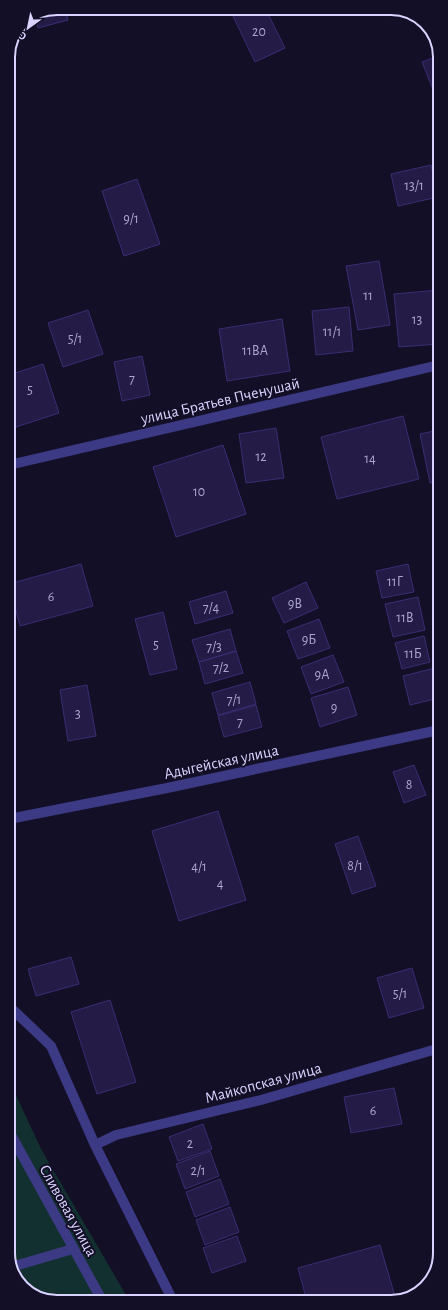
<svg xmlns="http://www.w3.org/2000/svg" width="448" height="1310" font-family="'Alegreya Sans',sans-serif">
<rect width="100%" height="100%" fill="#130f26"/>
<path fill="#12302f" d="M9,1080L41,1149L130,1302H53L27,1292L10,1266Z"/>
<path fill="#241b47" stroke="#3b2d73" d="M57,8H65L68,20L38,28L35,17Z
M245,8H265L285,48L255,62L232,14Z
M438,56V102L422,62Z
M431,165L438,197L398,206L391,174Z
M137,179L160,244L124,256L102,191Z
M379,261L390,325L358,330L346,266Z
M439,290V344L399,347L394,294Z
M349,307L353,351L316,355L312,311Z
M88,310L103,354L63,367L48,323Z
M282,319L290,371L227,381L219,329Z
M142,356L150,395L122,401L114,362Z
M43,364L59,413L16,427L9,403V375Z
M403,416L419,479L337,499L321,437Z
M276,428L284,478L246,483L239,434Z
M439,430V481L430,483L420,434Z
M223,445L246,514L176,537L153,467Z
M81,564L93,606L20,626L9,584Z
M408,564L414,592L382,598L376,571Z
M306,582L318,608L284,623L272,598Z
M226,591L233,613L195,624L189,602Z
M418,597L425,630L393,637L385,604Z
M163,612L177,669L150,675L135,619Z
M319,619L330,648L298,659L287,631Z
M230,629L236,651L199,662L192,640Z
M424,636L430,662L402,669L395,643Z
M236,651L243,673L205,684L199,662Z
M333,655L344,682L311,694L301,667Z
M439,667V698L410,705L403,676Z
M250,682L256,704L218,715L212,693Z
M87,685L96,736L68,741L60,690Z
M348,687L357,715L320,727L311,698Z
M256,705L262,727L224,737L218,716Z
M414,765L426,795L404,803L393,772Z
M218,811L246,900L179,921L152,831Z
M358,836L376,886L352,894L335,844Z
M71,957L79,984L36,996L28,969Z
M412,968L424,1008L389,1018L377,978Z
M110,1000L136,1082L97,1094L71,1012Z
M394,1088L402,1124L351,1133L344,1097Z
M203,1124L212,1149L178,1161L169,1137Z
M210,1151L219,1176L185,1189L176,1164Z
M220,1179L229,1204L195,1217L186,1192Z
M230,1207L239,1232L205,1245L196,1220Z
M237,1236L246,1261L212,1273L203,1248Z
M380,1245L396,1300L307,1301L298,1268Z"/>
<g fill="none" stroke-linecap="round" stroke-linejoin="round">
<path stroke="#3d3a85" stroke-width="10" d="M9,465L439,365
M9,819L167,788L439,730
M9,1006L51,1046L95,1145L173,1301
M10,1133L103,1302
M95,1145L116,1135L261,1100L440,1048
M11,1267L73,1249"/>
</g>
<g text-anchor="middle" stroke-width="4" stroke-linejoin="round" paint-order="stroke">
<g font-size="14" fill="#aca6d1">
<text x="259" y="36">20</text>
<text x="414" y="190">13/1</text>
<text x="131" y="223">9/1</text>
<text x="368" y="300">11</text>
<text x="417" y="324">13</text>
<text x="332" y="336">11/1</text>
<text x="75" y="343">5/1</text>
<text x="255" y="355">11ВА</text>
<text x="132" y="383">7</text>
<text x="30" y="394">5</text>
<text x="261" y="461">12</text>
<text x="370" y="463">14</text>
<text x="199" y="496">10</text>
<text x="395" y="586">11Г</text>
<text x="51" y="601">6</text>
<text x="295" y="608">9В</text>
<text x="211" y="612">7/4</text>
<text x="405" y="622">11В</text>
<text x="309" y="644">9Б</text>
<text x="156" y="649">5</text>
<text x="214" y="651">7/3</text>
<text x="413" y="658">11Б</text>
<text x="221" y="672">7/2</text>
<text x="322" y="679">9А</text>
<text x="234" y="704">7/1</text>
<text x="334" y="712">9</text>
<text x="78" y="718">3</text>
<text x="240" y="726">7</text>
<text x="409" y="789">8</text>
<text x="355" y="870">8/1</text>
<text x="199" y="871">4/1</text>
<text x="220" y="888">4</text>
<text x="400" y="998">5/1</text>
<text x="373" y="1115">6</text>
<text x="190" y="1148">2</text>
<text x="198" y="1175">2/1</text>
</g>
<g font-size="16" fill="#d9d4ff" stroke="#130f26">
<text transform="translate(220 400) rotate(-13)" y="6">улица Братьев Пченушай</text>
<text transform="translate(221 761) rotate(-12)" y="6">Адыгейская улица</text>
<text transform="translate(263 1082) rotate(-15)" y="6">Майкопская улица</text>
<text transform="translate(69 1210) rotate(61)" y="6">Сливовая улица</text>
</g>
</g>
<path d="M0 0H448V1310H0ZM57 15H391A42 42 0 0 1 433 57V1253A42 42 0 0 1 391 1295H57A42 42 0 0 1 15 1253V57A42 42 0 0 1 57 15Z" fill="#130f26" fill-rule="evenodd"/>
<path fill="none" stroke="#d9d4ff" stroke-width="2" d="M57 15H391A42 42 0 0 1 433 57V1253A42 42 0 0 1 391 1295H57A42 42 0 0 1 15 1253V57A42 42 0 0 1 57 15Z"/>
<g transform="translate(28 28) rotate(213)" stroke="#130f26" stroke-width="3" paint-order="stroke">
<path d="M0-3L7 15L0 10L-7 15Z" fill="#d9d4ff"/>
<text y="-6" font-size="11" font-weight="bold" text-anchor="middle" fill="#d9d4ff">С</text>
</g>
</svg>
